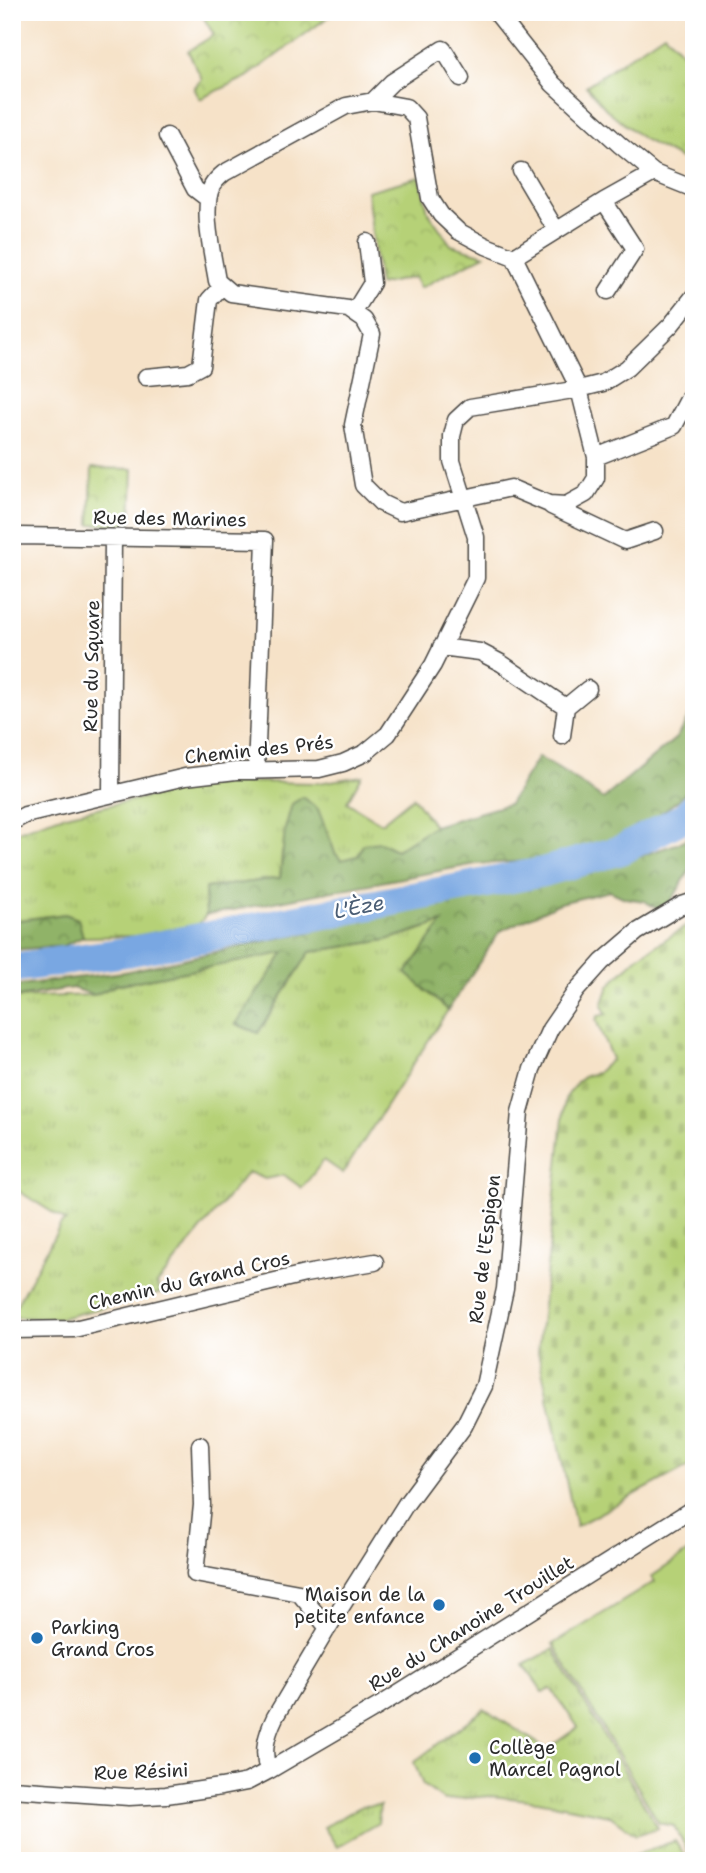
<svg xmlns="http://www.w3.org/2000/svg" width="706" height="1873" font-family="'Shantell Sans',sans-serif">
<defs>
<pattern id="grass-tufts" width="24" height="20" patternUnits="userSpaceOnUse" patternTransform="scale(1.75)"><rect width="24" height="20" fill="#b6d177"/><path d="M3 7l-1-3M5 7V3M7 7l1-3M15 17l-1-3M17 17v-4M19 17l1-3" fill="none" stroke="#9db467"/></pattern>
<pattern id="forest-crowns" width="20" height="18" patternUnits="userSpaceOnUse" patternTransform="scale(1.75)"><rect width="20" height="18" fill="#90b368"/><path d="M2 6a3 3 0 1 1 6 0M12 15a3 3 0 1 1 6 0" fill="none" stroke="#769256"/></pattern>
<pattern id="cemetery-stones" width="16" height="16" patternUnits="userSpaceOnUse" patternTransform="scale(1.75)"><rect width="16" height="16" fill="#b6d177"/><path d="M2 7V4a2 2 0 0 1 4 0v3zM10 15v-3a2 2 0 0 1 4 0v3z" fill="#9db467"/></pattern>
<pattern id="park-crowns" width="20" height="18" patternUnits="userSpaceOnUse" patternTransform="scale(1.75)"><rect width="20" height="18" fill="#b6d177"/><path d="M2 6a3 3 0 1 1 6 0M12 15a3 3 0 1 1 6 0" fill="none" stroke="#9db467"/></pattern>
</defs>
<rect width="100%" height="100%" fill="#fff"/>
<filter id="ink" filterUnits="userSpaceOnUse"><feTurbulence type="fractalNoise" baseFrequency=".0143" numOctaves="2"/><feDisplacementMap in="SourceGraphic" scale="14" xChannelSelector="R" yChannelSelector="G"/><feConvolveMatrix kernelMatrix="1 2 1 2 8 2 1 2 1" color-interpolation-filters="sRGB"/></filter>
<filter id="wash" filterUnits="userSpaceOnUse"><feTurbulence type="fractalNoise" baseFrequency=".00686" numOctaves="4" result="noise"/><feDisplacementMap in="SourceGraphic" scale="28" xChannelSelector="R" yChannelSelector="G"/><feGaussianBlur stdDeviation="1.57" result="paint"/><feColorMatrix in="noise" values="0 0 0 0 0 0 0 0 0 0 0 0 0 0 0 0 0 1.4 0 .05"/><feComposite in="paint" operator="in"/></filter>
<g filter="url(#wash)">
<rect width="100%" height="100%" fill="#f6e2c8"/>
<path fill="url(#grass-tufts)" stroke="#707e51" stroke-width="2" d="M664,33L694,65V166L643,139L606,109L586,86Z
M362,776L347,802L381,823L413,797L434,826L396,850L380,842L358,856L341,860L335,853L329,836L282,852L280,878L205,888L206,915L199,924L135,936L83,937L78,919L65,914L12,921V834L26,828L61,816L202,785L260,782L318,783Z
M445,922L407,973L448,1010L343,1173L324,1160L302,1188L284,1175L265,1179L248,1172L157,1284L161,1293L57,1319L12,1317V1313L61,1224L66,1221L12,1187V998L94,995L116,985L285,952L236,1024L258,1033L310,952L387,940Z
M553,1649L658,1828L636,1835L609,1815L538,1801L491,1796L444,1800L423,1785L414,1762L484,1709L547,1749L578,1727L551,1689L543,1692L524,1665Z
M380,1805L378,1823L337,1847L324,1827L362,1806Z
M675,1841L688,1861H630L629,1857Z"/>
<path fill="url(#forest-crowns)" stroke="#5e6f4a" stroke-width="2" d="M694,708V784L678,800L650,822L610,844L532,861L476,864L206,915L205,888L280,878L285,829L292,804L303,797L318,809L335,853L341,860L358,856L363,844L380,842L396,850L434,826L509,804L538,757L567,774L603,799L676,738Z
M694,833V866C679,882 678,899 660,910L644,901L625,898L610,891L560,903L500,931L448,1010L406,973L443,922L387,940L310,952L258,1033L236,1024L284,953L116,985L95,995L72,988L12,998V986L124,972L427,906L587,874L679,843Z
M65,914L78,919L83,937L63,946L12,950V921Z"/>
<path fill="url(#cemetery-stones)" stroke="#707e51" stroke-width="2" d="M688,925L694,930V1463L576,1526L538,1352L565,1099L577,1082L585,1076L597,1073L612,1059L596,1020L598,1016L607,1014L602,1006L609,986L616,978L638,957Z"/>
<path fill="url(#park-crowns)" stroke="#707e51" stroke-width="2" d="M208,12H335L247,77L200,99L194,88L202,79L188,51L214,35L202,15Z
M420,177L428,212L451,245L485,255L420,288L414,277L379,285L367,191Z
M92,468L133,469L131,526L90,524Z"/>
<path fill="#b6d177" stroke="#707e51" stroke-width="2" d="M694,1548V1858L692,1859L674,1826L659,1823L553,1644L654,1582L651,1577Z"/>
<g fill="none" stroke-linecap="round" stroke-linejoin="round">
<path stroke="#79a7e2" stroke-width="30" d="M12,968L127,952L543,872L621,850L683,818L694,807"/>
</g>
</g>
<g filter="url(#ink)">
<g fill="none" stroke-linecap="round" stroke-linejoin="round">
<defs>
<path id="street" d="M496,12L553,84L620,145L654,173L694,189
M373,101L392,82L443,49L461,78
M167,136L195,189L208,199
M521,171L556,230
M604,201L635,249L608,291
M514,257L579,389L596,457V478L586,494L566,505L549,504L511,488L400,512L381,503L363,485L353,425L372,334L364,320L348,309L231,293L217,281C213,255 201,210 212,186C215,181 219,177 224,173L346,106L373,101L406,107L416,118L430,198L441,215L458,231L486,246L514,257L604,201L654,173
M354,312L372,283L367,242
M146,377L188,373L201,366L209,300L222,286
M596,457L674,426L691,394
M551,506L625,541L655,531
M12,538L19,536L265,540L256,771
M441,647L480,652L501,663L566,707
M562,736L566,707L588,689
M111,794L113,538
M12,822L25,815L185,777L236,771L319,769L343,763L365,753L388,734L433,665L476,578V537L452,461V436L456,420L470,407L579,389L603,383L627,368L671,325L694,296
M12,1330L74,1329L305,1274L375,1262
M200,1445L202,1505L195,1574L299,1593L328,1628
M268,1771C262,1751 266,1736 275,1717L326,1631L406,1504L464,1426L484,1386L505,1289L520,1112L532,1069L550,1029L576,991L602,962L637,932L682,905L694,901
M12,1789L129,1797L166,1795L221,1787L247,1782L268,1771L379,1706L694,1508"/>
</defs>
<use href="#street" stroke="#494643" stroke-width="19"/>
<use href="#street" stroke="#fff" stroke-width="16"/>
</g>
</g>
<g fill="#1f6fb2" stroke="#fff" stroke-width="2.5">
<circle cx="439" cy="1605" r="7"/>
<circle cx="37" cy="1638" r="7"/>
<circle cx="475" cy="1758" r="7"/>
</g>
<g text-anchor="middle" stroke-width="5" stroke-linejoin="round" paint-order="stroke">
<g font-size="19" fill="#2b2b2b" stroke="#fff">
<text transform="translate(170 518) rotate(1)" y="7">Rue des Marines</text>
<text transform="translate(91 666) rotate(-89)" y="7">Rue du Square</text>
<text transform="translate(259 749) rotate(-6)" y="7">Chemin des Prés</text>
<text transform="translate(484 1249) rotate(-83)" y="7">Rue de l'Espigon</text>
<text transform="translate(189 1280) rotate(-13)" y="7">Chemin du Grand Cros</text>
<text transform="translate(471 1623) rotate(-32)" y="7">Rue du Chanoine Trouillet</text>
<text transform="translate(141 1771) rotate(-2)" y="7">Rue Résini</text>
</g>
<g font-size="19" fill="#2b2b2b" stroke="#fff" text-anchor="start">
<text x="425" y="1601" text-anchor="end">Maison de la<tspan x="425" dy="22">petite enfance</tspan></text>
<text x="51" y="1634">Parking<tspan x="51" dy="22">Grand Cros</tspan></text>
<text x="489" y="1754">Collège<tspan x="489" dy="22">Marcel Pagnol</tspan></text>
</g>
<g font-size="21" font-style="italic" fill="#4a5d74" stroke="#fff">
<text transform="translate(359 907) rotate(-11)" y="7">L'Èze</text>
</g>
</g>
<rect width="706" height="1873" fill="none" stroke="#fff" stroke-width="42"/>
</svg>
